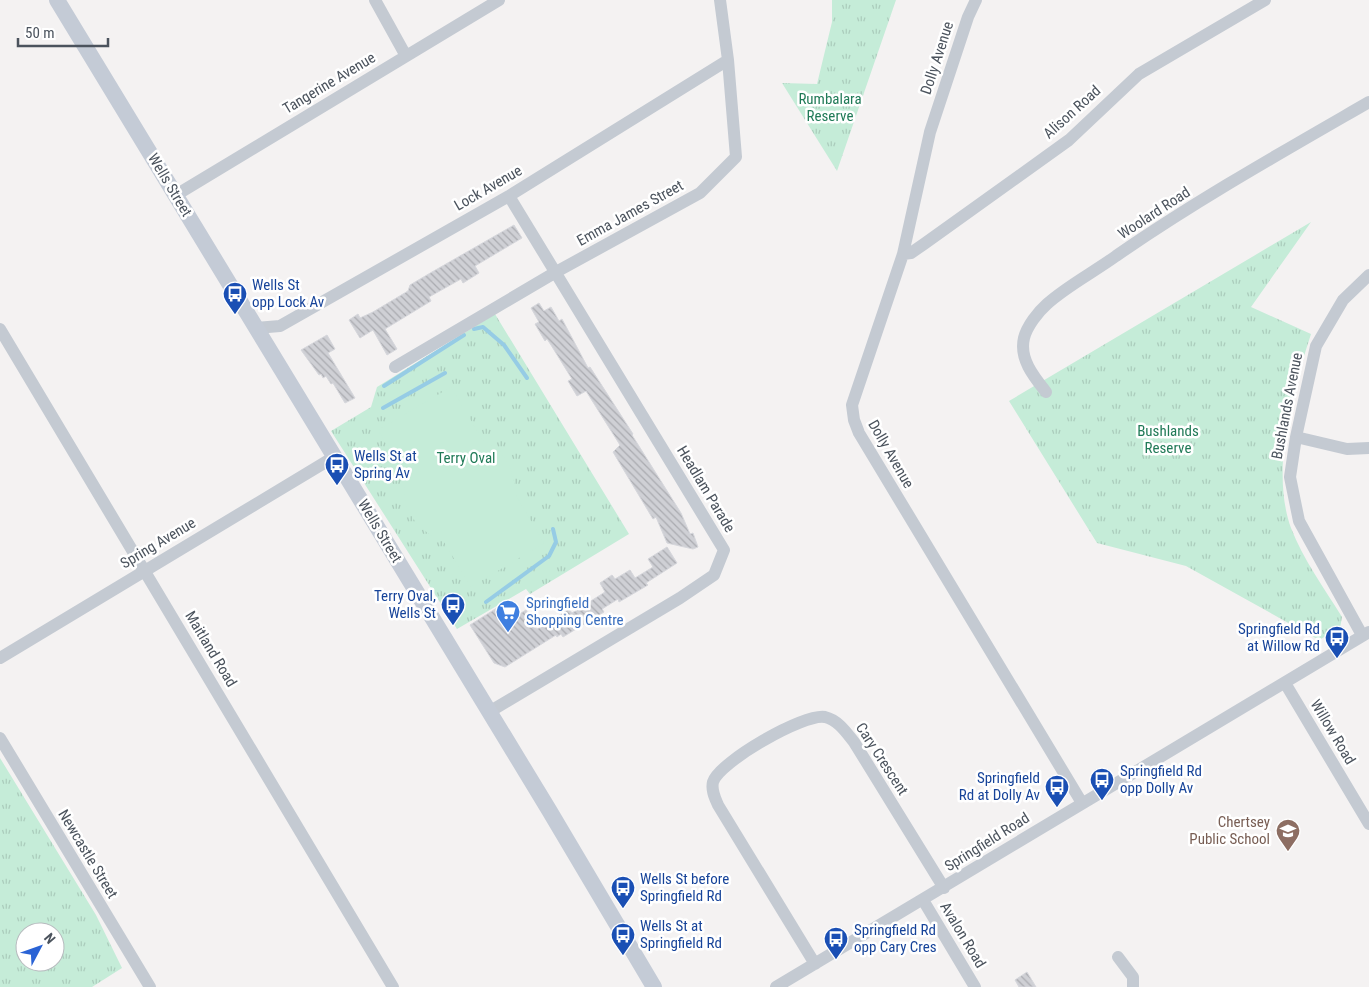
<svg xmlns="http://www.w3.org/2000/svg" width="1369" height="987" font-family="'Roboto Condensed',sans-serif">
<defs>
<pattern id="park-tufts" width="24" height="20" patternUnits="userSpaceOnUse" patternTransform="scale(1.25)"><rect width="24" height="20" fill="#c5ecd8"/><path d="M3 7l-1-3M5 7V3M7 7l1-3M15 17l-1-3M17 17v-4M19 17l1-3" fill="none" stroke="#abccbc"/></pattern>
<pattern id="building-back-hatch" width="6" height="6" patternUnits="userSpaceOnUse" patternTransform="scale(1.25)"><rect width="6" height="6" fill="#cfd0d5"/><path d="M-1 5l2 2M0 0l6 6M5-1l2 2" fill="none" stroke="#aaabb0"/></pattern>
</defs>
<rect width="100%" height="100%" fill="#f4f2f2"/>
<path fill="url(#park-tufts)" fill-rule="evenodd" d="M832,0H896L837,171L782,83L817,84L832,22Z
M1311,222L1251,307L1311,334C1293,390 1270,470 1291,528C1303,559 1324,588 1342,617L1340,628L1319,640L1186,566L1097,543L1009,401Z
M495,314L629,534L530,594L526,589L457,629L331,431L371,407L377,387Z
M0,758L96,915L122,968L92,987H0ZM25,932H55V962H25Z"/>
<path fill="#c5ecd8" d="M451,387L482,439L498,449L509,464L514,481V492L544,543L471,587L444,542L430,535L416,523L407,507L404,489L406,478L378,430Z"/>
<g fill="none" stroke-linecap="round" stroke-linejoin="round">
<path stroke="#96cce5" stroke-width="4" d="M474,329L483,327L504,345L527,378
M384,386L464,335
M383,408L445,373
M486,602L549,556L556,542L553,529"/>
</g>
<path fill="url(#building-back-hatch)" stroke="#d6d7dc" d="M514,225L522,238L475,266L479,273L463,283L461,279L429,297L431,301L385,329L397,349L387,355L373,330L360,338L349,320L358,314L360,318L373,312L408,291L410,285L432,272Z
M539,303L544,311L551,307L559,321L562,319L588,368L590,367L633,434L632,435L681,513L690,534L693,533L698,547L693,549L667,543L656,517L653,519L613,452L620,445L586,391L577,396L568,381L572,379L551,345L547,339L545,341L535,324L539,322L531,308Z
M327,335L335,349L328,353L355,398L345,403L333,383L331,384L326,376L323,378L321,374L319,375L301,350Z
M667,547L677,563L646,583L648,585L619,602L618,599L602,609L604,612L563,637L561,634L557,637L556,635L505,667L494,663L470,625L500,606L508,621L526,610L537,629L569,609L572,613L605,592L600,583L612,575L615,579L630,570L635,578L653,567L648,559Z
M1027,972L1036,987H1019L1015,980Z"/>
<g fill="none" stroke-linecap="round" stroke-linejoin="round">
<path stroke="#c4cad2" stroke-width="12" d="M375,0L406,56
M976,0L968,17L930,132L903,254L852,405L854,420L859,433L1082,803
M176,195L499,0
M903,254L911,253L924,244L1069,140L1139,74L1265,0
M256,328L280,326L509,196L728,60
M0,329L393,987
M395,367L556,272L700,193L736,157L728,60L720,0
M1046,392C1034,377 1019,359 1024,338C1027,326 1038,312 1047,304C1067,286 1094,272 1116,256C1197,200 1284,151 1369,102
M1296,437L1347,449L1369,448
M1362,635L1299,521L1290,477L1296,437L1316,346L1343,300L1369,275
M0,658L334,457
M1285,683L1369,824
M489,712L680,598L714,575L724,550L509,196
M0,738L150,987
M923,900L975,987
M1118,957L1133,977V987
M815,964L718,805C715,798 711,790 713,782C719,762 804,713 825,717C838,720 846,732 854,742L944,888
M776,987L1369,632"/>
<path stroke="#c4cbd6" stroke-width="16" d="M57,0L549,810L654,987"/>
</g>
<defs>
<symbol id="bus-pin" viewBox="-11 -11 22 30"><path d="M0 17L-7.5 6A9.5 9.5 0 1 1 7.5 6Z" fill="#1a4fb4" stroke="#fff"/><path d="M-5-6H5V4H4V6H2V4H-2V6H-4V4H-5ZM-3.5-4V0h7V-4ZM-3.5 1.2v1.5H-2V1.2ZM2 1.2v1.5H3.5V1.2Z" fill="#fff"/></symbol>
<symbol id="supermarket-pin" viewBox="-11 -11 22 30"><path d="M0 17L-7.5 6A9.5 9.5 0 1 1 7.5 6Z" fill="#3f7fe0" stroke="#fff"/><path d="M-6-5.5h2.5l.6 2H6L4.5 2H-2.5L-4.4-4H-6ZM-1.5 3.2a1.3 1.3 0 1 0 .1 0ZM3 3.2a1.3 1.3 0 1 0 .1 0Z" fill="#fff"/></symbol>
<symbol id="school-pin" viewBox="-11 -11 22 30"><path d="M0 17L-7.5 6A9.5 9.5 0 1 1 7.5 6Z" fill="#8d6e63" stroke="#fff"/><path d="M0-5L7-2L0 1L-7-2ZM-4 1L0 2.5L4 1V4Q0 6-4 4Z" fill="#fff"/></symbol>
</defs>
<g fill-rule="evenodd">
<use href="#bus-pin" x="221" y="280" width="28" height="38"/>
<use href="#bus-pin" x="323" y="451" width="28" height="38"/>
<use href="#bus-pin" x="439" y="591" width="28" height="38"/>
<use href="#supermarket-pin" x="494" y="598" width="28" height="38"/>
<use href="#bus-pin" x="1323" y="624" width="28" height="38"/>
<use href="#bus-pin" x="1088" y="766" width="28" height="38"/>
<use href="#bus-pin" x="1043" y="773" width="28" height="38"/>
<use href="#school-pin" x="1274" y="817" width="28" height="38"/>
<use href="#bus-pin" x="609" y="874" width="28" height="38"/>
<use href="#bus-pin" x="609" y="921" width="28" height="38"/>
<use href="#bus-pin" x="822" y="925" width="28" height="38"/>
</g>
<g text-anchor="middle" stroke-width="5" stroke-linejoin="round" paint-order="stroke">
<g font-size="15" fill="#4b535d" stroke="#fff">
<text transform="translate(937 58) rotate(-72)" y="5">Dolly Avenue</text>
<text transform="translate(329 83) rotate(-31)" y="5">Tangerine Avenue</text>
<text transform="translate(1072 112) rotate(-42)" y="5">Alison Road</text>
<text transform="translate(170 185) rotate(59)" y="5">Wells Street</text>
<text transform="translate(488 188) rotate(-30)" y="5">Lock Avenue</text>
<text transform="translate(630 213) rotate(-29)" y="5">Emma James Street</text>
<text transform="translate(1154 213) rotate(-33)" y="5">Woolard Road</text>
<text transform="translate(1287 406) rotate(-79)" y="5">Bushlands Avenue</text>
<text transform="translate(891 454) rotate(60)" y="5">Dolly Avenue</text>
<text transform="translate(706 489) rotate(59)" y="5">Headlam Parade</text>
<text transform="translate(380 531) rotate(59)" y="5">Wells Street</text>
<text transform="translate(158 543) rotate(-31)" y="5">Spring Avenue</text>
<text transform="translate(211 649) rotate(59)" y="5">Maitland Road</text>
<text transform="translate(1333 732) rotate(59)" y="5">Willow Road</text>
<text transform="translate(882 759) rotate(57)" y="5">Cary Crescent</text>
<text transform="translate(987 842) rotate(-32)" y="5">Springfield Road</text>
<text transform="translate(88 854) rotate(59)" y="5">Newcastle Street</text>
<text transform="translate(963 935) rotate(59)" y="5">Avalon Road</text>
</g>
<g font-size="15" fill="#207a57" stroke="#fff">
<text x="830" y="104">Rumbalara<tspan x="830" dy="17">Reserve</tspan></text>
<text x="1168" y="436">Bushlands<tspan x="1168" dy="17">Reserve</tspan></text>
<text x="466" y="463">Terry Oval</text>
</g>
<g font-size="15" fill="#164399" stroke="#fff" text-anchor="start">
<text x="252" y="290">Wells St<tspan x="252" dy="17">opp Lock Av</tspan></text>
<text x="354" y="461">Wells St at<tspan x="354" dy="17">Spring Av</tspan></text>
<text x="436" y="601" text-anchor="end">Terry Oval,<tspan x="436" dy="17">Wells St</tspan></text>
<text x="1320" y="634" text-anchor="end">Springfield Rd<tspan x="1320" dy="17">at Willow Rd</tspan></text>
<text x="1120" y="776">Springfield Rd<tspan x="1120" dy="17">opp Dolly Av</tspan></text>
<text x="1040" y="783" text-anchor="end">Springfield<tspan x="1040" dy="17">Rd at Dolly Av</tspan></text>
<text x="640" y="884">Wells St before<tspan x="640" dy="17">Springfield Rd</tspan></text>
<text x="640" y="931">Wells St at<tspan x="640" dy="17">Springfield Rd</tspan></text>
<text x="854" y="935">Springfield Rd<tspan x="854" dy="17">opp Cary Cres</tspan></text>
</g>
<g font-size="15" fill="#366cbe" stroke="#fff" text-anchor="start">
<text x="526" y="608">Springfield<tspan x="526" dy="17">Shopping Centre</tspan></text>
</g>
<g font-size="15" fill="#785e54" stroke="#fff" text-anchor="end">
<text x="1270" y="827">Chertsey<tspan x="1270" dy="17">Public School</tspan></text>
</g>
</g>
<g transform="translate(40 947) rotate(49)"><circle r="24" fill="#ffffff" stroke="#b7babe"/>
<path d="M0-4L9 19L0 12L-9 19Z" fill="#2a63d5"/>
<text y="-8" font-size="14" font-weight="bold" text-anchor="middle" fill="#4b535d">N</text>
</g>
<path d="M18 38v8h90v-8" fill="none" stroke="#4b535d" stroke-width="2.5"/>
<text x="25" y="38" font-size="15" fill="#4b535d" stroke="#ffffff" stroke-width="4" paint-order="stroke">50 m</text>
</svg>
